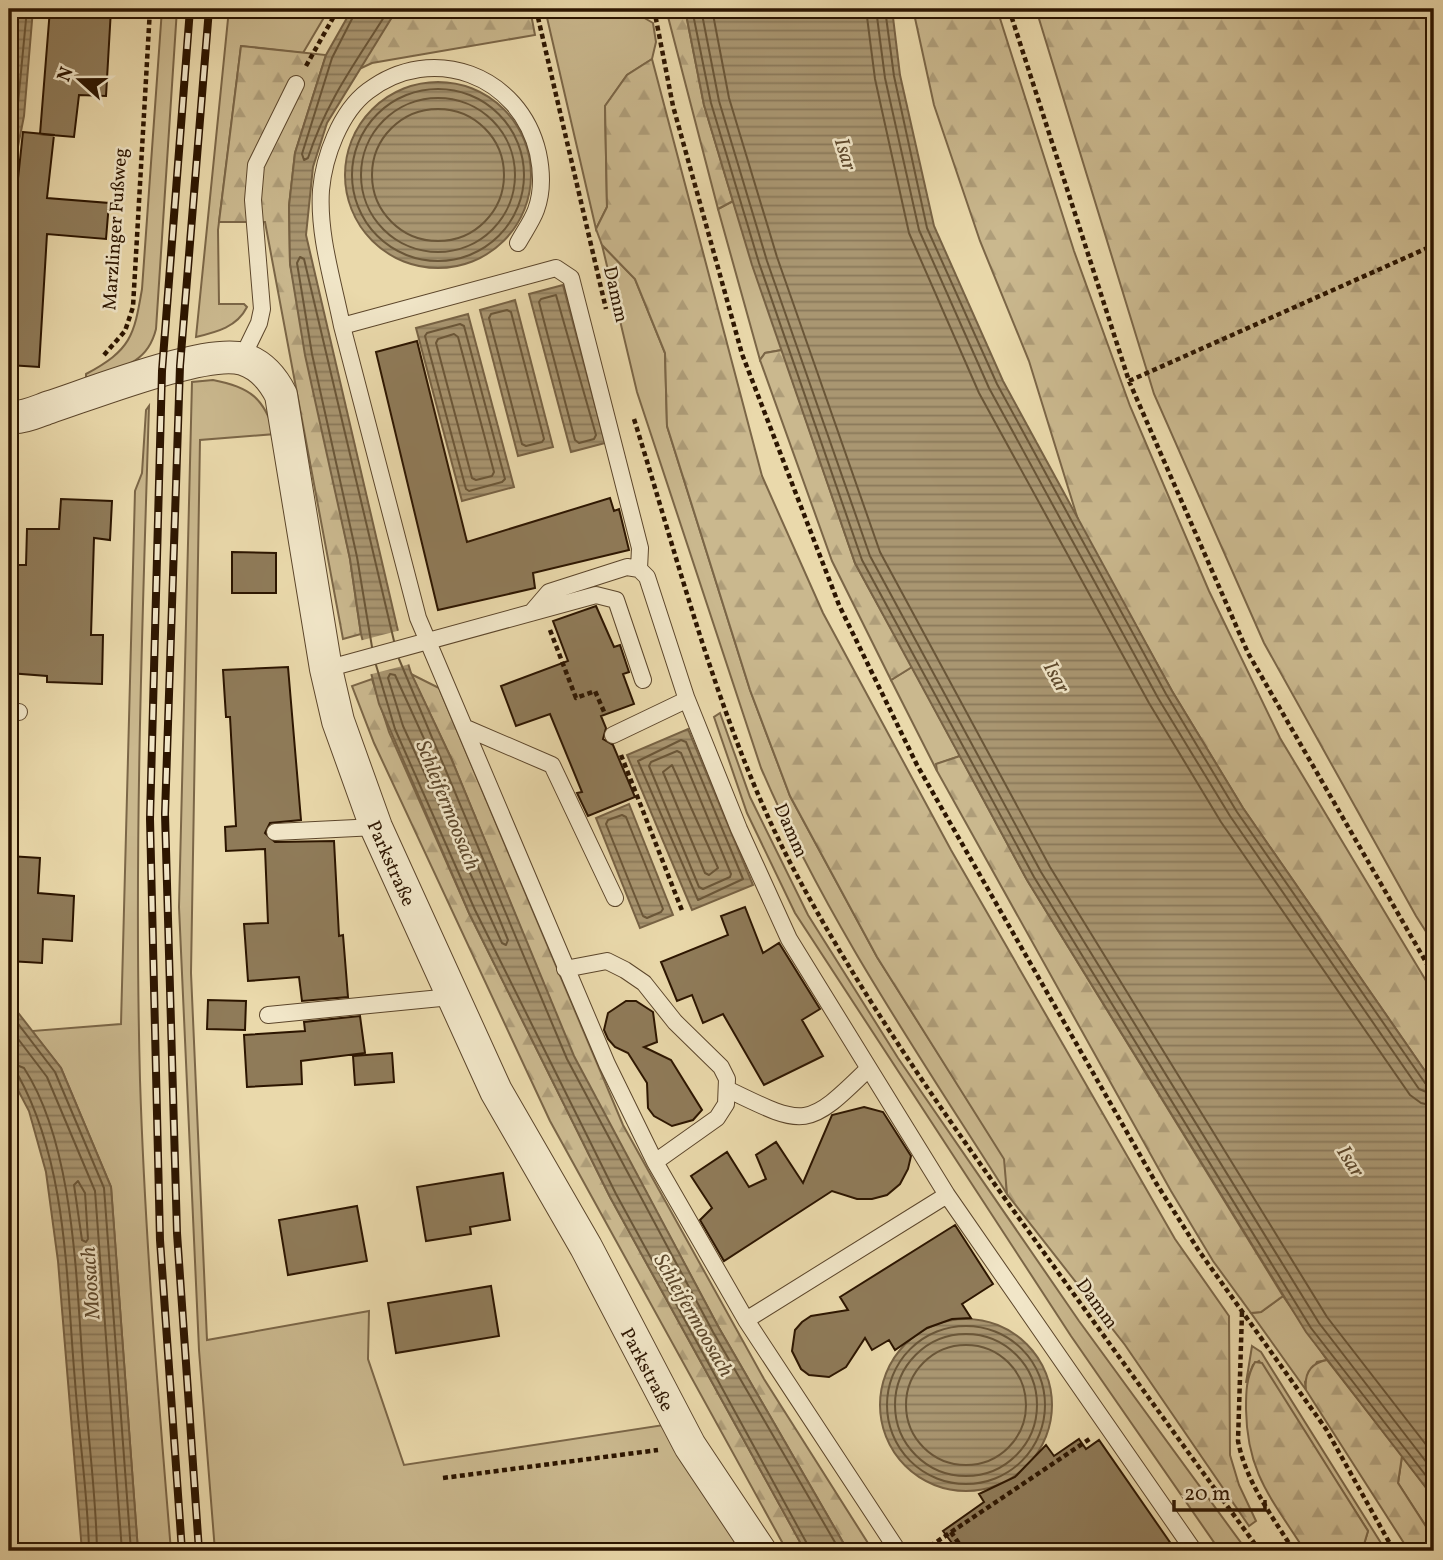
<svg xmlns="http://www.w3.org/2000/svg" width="1443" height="1560" font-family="Vollkorn,serif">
<defs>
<pattern id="forest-firs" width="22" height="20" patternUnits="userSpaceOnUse" patternTransform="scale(1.75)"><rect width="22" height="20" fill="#cab88e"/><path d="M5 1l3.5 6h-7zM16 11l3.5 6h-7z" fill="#ae9d79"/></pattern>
<pattern id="water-rules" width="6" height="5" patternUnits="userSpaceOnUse" patternTransform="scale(1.75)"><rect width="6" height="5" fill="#a99671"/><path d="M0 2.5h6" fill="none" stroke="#8a795a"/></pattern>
</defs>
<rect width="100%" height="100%" fill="#ead9ab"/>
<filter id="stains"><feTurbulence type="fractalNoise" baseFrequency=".00286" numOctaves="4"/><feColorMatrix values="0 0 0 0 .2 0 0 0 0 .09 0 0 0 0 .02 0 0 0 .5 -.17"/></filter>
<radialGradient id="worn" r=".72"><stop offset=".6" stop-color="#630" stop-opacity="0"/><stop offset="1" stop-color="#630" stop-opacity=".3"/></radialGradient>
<path fill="#cab88e" stroke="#7b6647" stroke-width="2" d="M162,9H177L156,329C147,366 118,368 86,378V374C131,350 134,336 142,289Z
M229,9H329L303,53L241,46L218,230L219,304H244L247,307C237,327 217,332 196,337Z
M545,9H629L653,23L656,42L652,59L627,75L605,106L607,207L596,229Z
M733,201L782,350L765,353L760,360L718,209Z
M602,245L635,279L665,353L667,426L750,690L790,796L877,957L1005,1159L1007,1194C919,1055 826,920 761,768L637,392Z
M213,380C250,387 264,398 275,434L200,440L191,973L207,1340L369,1311L368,1359L404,1465L670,1424L743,1550L215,1551L199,1350L179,907L192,382Z
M149,406C142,630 134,855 140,1080C145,1237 158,1394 171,1551H138L111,1187L61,1068L32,1031L121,1024L135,491L142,473L146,410Z
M912,667L960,756L937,764V771L891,680Z
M720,713L750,797L808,915L898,1058L1079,1321L1247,1551H1220L1071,1336L795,913L747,813L714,717Z
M1283,1296L1327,1360L1317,1362L1305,1382L1306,1390L1251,1313L1261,1312Z
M1252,1346L1261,1352L1386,1551H1362L1368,1531L1259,1361L1253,1365L1246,1383Z
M1402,1456L1434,1498V1539L1398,1483Z"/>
<path fill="url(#forest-firs)" stroke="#7b6647" stroke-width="2" d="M397,9H530L535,35L372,63L357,70Z
M666,9H685L704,105L733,201L718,209Z
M913,9H997L1074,251L1130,406L1209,591L1280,738L1434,994V1084L1243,808L1172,691L1079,523L1029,361L980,241L934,105Z
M1036,9H1434V944L1416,916L1264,643L1154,394Z
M241,46L326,55L295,153L289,206L290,264L350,559L361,634L343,639L265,222H219Z
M652,59L762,476L823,613L951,850L1175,1239L1229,1316L1230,1455L1239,1485L1256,1521L1249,1526L1125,1345L1007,1194L1004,1159L877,957L790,796L750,690L667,426L665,353L635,279L602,245L596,229L607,207L605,106L627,75Z
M782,350L855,563L912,667L891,680L832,561L760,360L765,353Z
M411,674L439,688L623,1125L764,1379L873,1551H848L719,1328L573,1056L451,758Z
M372,679L389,732L469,913L610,1197L805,1551H787L550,1121L374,743L352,686Z
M960,756L1027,880L1283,1296L1261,1312L1251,1313L1213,1261L1171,1191L937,771L936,764Z
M1327,1360L1402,1456L1398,1483L1434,1539V1551H1409L1306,1390C1304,1373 1311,1363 1327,1360Z
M1255,1362L1262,1363L1368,1531L1362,1551H1305C1272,1499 1247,1474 1246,1409C1246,1392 1246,1378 1255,1362Z"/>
<path fill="url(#water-rules)" stroke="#776244" stroke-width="2" d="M9,9H33L24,116L9,192Z
M352,9H397L327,123L313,167L306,235L398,631L411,673L451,758L574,1056L719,1328L848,1551H805L800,1542L610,1197L469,913L379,704L361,634L350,559L305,355L290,264L289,206L295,153L326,55Z
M685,9H892L900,75L934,226L1003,381L1172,691L1243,808L1434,1084V1498L1306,1332L1027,880L855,563L752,265L704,105Z
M345 175a93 93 0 1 1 186 0a93 93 0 1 1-186 0Z
M563,285L605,443L571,452L529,294Z
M515,300L553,447L518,456L480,310Z
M468,314L514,487L462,501L416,328Z
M688,729L753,885L692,910L627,755Z
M629,804L673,915L640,928L596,818Z
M9,1001L61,1068L111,1187L138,1551H82L58,1261L46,1172L29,1111L9,1073Z
M880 1405a86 86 0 1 1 172 0a86 86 0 1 1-172 0Z"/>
<path fill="#ead9ab" d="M401,630L410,664L368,675L359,641Z"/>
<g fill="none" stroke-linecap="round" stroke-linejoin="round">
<path stroke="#6a5638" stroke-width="2" d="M357,9L332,58L302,154L304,160L308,158C327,99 357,61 389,9
M692,9L711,103L759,263L862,560L1034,877L1311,1328L1434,1486
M701,9L719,101L767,261L870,556L1041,872L1319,1323L1434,1472
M712,9L729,98L777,257L880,552L1050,867L1327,1317L1434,1455
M866,9L875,79L909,233L979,393L1149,703L1221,822L1410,1095L1421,1103L1434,1106
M876,9L885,78L919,230L989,388L1158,698L1230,816L1419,1089L1434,1095
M885,9L894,76L927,228L997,384L1166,694L1237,812L1425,1083L1434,1087
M352 175a86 86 0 1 1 172 0a86 86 0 1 1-172 0Z
M361 175a77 77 0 1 1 154 0a77 77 0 1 1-154 0Z
M9,106L18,9
M372 175a66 66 0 1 1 132 0a66 66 0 1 1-132 0Z
M9,155L17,114L27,9
M556,295L596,435L594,439L579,443L575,440L539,302L541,299Z
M507,310L511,312L544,439L542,442L526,446L522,444L489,318L491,314Z
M460,324L464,326L505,479L502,482L469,491L466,489L425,336L427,333Z
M454,334L458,337L494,472L492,476L476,480L472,478L436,343L438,339Z
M372,647L357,557L312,354L297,263L300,257L304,259L394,641
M399,659L567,1059L713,1332L840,1551
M376,665L395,729L475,910L616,1194L811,1551
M390,674L395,675L436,765L508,940L506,945L502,943L403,726L388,678Z
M681,740L686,742L743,879L698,900L638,761Z
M677,751L681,753L731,874L730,877L703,889L699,887L649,766L651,762Z
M672,765L718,868L709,875L705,873L663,772Z
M622,815L626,817L663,909L661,912L647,918L643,916L606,824L608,820Z
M9,1012L55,1072L104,1188L131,1551
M9,1027L47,1077L95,1191L122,1551
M9,1062L24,1068C76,1148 76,1287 84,1381C88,1437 96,1494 97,1551
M9,1071L18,1075C68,1166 66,1279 75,1381C79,1438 88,1495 89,1551
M78,1181L85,1193L88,1239L86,1242L82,1240L74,1185Z
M887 1405a79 79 0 1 1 158 0a79 79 0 1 1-158 0Z
M895 1405a71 71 0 1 1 142 0a71 71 0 1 1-142 0Z
M906 1405a60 60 0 1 1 120 0a60 60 0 1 1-120 0Z"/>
</g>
<path fill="#8f7b59" stroke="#2c1500" stroke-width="2" d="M50,9H111L106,96L79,95L74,137L40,134Z
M23,132L54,135L47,198L109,203L106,239L47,234L39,367L9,365V262Z
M417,341L467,542L610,498L614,511L619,509L629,550L533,573L535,588L438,610L376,352Z
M61,499L112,501L110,540L94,538L91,635H103L102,684L47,682V676L9,673V565H26L27,529H59Z
M232,552L276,553V593H232Z
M596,606L614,647L620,645L629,672L623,674L634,704L601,716L606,728L603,739L613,745L635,797L588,816L577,793L582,792L550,714L516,726L501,686L568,661L553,621Z
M288,667L301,820L270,823L265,833L275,842L334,841L339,936L343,935L348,997L302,1001L299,977L248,981L244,924L268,923L265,849L226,851L225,827L236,826L230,717H226L223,670Z
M9,856L40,858L38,893L74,896L72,941L43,939L42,963L9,961L11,892H9Z
M745,907L763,953L779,943L820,1009L802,1020L823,1056L764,1085L723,1014L703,1023L692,995L677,1001L661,962L728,935L721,916Z
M208,1000L246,1001L245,1030L207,1029Z
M626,1001H636L653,1012L657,1042L644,1047L671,1060L702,1110L693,1120L672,1126L654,1116L648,1108L647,1083L628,1053L615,1047L608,1039L604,1030L608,1013Z
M360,1016L365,1053L301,1061L302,1084L247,1087L244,1035L305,1031L304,1022Z
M392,1053L394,1082L355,1085L353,1056Z
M864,1107L883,1112L911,1156L908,1169L900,1184L887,1195L872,1199H857L832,1191L724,1261L700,1220L712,1208L691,1176L727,1152L749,1187L766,1179L756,1155L776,1142L803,1183L832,1115Z
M503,1173L510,1220L470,1227L471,1234L426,1241L417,1187Z
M357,1206L367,1261L288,1275L279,1220Z
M955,1225L993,1284L962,1304L971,1318L952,1319L927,1328L895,1350L889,1340L872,1350L865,1338L846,1367L829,1377L809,1375L801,1369L792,1351L795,1330L802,1322L811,1316L848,1310L840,1297Z
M491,1286L499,1336L396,1353L388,1303Z
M1079,1439L1086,1449L1099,1440L1176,1551H958L943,1531L984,1502L979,1494L1015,1477L1046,1445L1054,1456Z"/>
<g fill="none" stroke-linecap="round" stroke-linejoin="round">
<defs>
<path id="lane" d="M342,326C333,281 318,235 321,190C324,157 340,112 368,91C432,42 520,75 538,153C542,172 543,191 536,210C532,221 524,232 518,243
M242,358L259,323L262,309L253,200L256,165L296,84
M531,613L549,592L627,567L639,569
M326,669L596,595L616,600L643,680
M686,697L739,829L789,939L947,1195L1194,1551
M9,712H19
M466,728L552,765L615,898
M613,735L684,701L686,697L647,577L639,569L640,548L571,278L556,268L342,326L418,618L607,1064L655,1162L746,1320L898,1551
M275,832L376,827
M565,969L607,961L625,970L644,983L675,1022L721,1067L727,1079L726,1104L717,1118L655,1162
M268,1015L451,997
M729,1090C805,1127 807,1129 868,1069
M746,1320L947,1195"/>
<path id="street" d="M9,417C22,419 38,411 50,407C90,394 207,348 243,359C262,365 273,379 281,395L326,669L338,721L376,827L496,1091L586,1247L690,1446L760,1551"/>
</defs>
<use href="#lane" stroke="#5c462b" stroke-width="18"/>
<use href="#street" stroke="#5c462b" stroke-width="34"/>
<path stroke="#2c1500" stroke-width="4.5" stroke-dasharray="5 3.5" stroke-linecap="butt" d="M536,9L606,309
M654,9L673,106L742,354L839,605L917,765L1156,1183L1199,1251L1326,1429L1394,1551
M1009,9L1129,381L1248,653L1434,976
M306,66L338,9
M104,355L125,331L133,307L150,9
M1129,381L1434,245
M634,419C680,566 722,734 794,870C864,1001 950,1123 1037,1243C1111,1346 1185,1448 1260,1551
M550,630L576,698L595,691L605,714
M621,755L683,913
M1242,1312L1238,1441C1246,1482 1272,1516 1294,1551
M443,1478L658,1450
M951,1532L964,1551
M923,1551L1091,1438"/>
<use href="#lane" stroke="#f1e6c8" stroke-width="16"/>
<use href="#street" stroke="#f1e6c8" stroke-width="32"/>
<defs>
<path id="rail" d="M182,1551L160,1240L150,819L162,371L190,9
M199,1551L177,1233L165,814L180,366L209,9"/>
</defs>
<use href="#rail" stroke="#2c1500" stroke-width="8"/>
<use href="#rail" stroke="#f1e6c8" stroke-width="5" stroke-dasharray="16" stroke-linecap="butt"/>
</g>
<g text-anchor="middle" stroke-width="5" stroke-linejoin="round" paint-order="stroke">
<g font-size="19" fill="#2c1500" stroke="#f1e6c8">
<text transform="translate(114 229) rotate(-86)" y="7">Marzlinger Fußweg</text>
<text transform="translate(617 294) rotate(77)" y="7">Damm</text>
<text transform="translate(792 830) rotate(66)" y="7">Damm</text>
<text transform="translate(392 863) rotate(66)" y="7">Parkstraße</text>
<text transform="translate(1098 1303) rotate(54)" y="7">Damm</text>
<text transform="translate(648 1369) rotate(62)" y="7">Parkstraße</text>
</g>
<g font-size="21" font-style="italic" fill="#5e492d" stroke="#f1e6c8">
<text transform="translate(846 154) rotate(73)" y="7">Isar</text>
<text transform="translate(1057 677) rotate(61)" y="7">Isar</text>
<text transform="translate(448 805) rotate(68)" y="7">Schleifermoosach</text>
<text transform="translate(1351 1161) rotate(57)" y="7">Isar</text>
<text transform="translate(90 1283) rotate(-94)" y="7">Moosach</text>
<text transform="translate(694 1315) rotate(60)" y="7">Schleifermoosach</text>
</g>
</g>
<rect width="1443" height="1560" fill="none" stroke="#ead9ab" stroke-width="35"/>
<rect x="10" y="10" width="1422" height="1539" fill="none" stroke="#2c1500" stroke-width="3.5"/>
<rect x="18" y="18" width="1408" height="1525" fill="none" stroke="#2c1500" stroke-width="2"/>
<g transform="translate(80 80) rotate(291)" stroke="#f1e6c8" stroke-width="5" paint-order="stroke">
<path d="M0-5L12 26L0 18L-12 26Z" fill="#2c1500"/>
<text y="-10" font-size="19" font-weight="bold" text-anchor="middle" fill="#2c1500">N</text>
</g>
<path d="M1174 1500v10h91v-10" fill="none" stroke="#2c1500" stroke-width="3.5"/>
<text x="1184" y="1500" font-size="21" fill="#2c1500" stroke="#f1e6c8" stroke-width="5" paint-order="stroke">20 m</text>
<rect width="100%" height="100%" filter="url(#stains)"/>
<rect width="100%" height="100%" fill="url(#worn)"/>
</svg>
